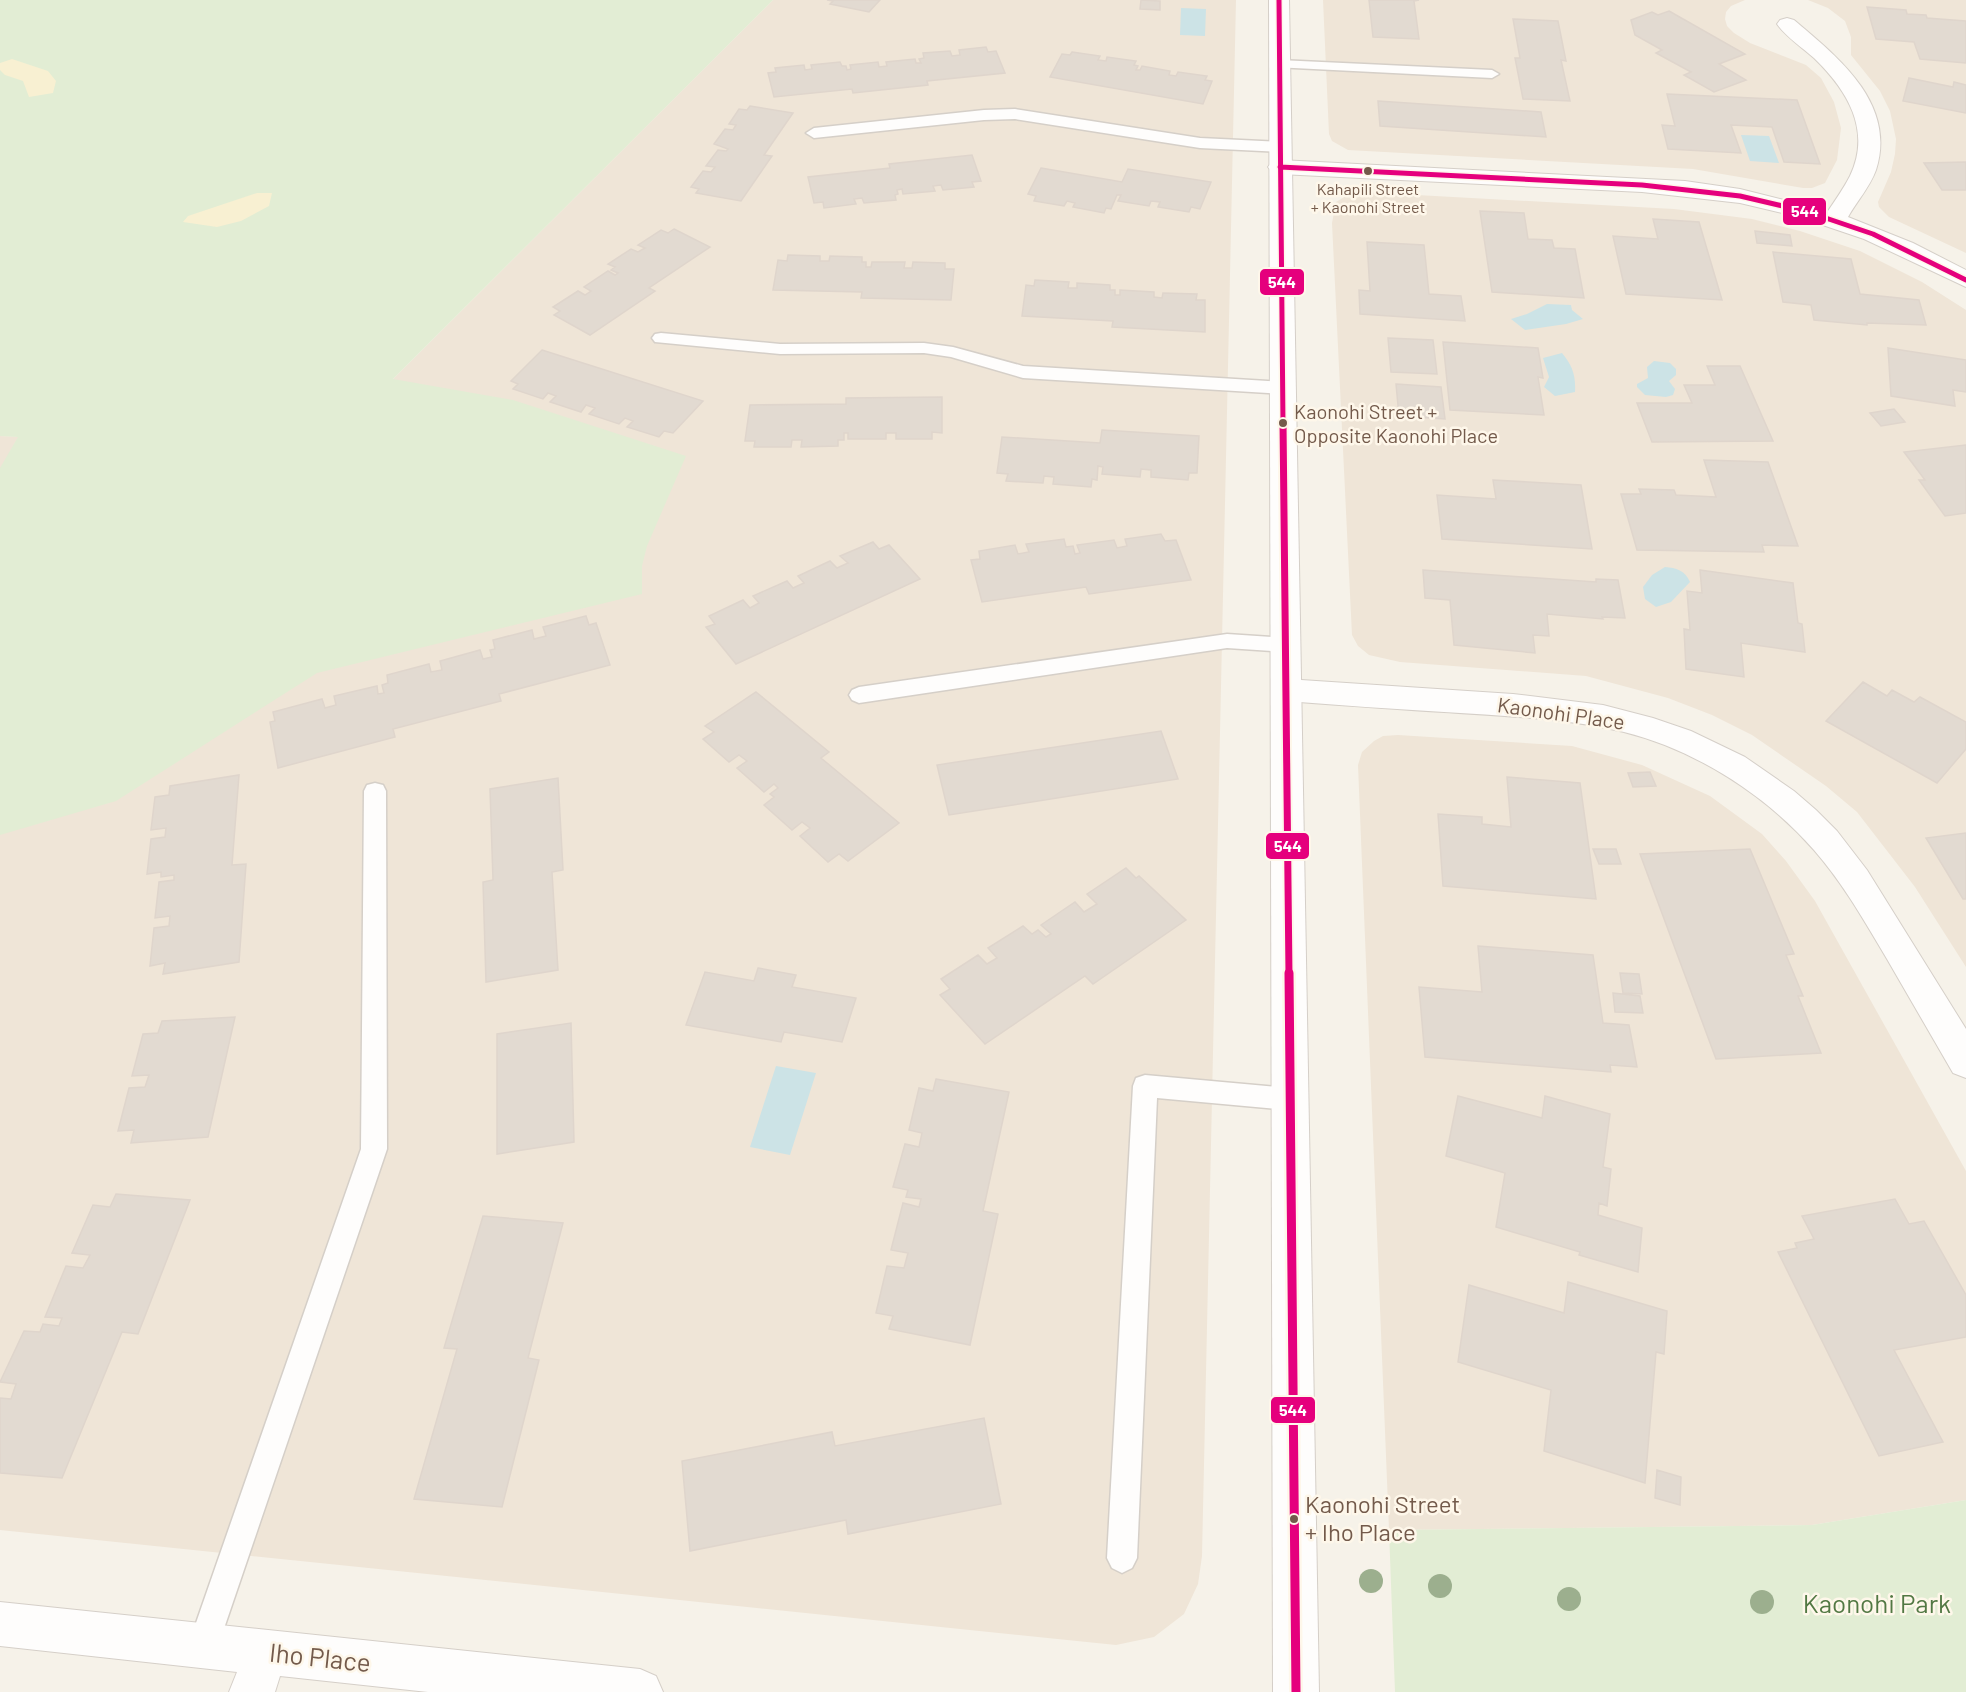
<svg xmlns="http://www.w3.org/2000/svg" width="1966" height="1692" font-family="Barlow,sans-serif">
<rect width="100%" height="100%" fill="#f6f2e9"/>
<path fill="#efe5d7" d="M773,0H1236L1202,1556L1198,1584L1184,1614L1154,1637L1116,1645L0,1530V436L325,447Z
M1323,0H1745L1731,6L1726,12L1725,19L1727,26L1734,33L1750,43L1806,65L1821,78L1834,102L1841,128L1837,160L1825,183L1812,188H1803L1693,169L1348,150L1332,141L1329,134Z
M1808,0H1966V253L1889,217L1879,207L1878,202L1891,172L1895,154L1896,139L1890,111L1880,91L1851,55V37L1845,21L1828,8Z
M1362,192L1674,209L1752,219L1800,231L1860,251L1922,282L1966,310V967L1915,887L1857,812L1826,786L1752,735L1712,715L1668,698L1586,676L1400,662L1369,655L1358,646L1352,635L1332,223L1336,202L1351,193Z
M1398,735L1572,746L1642,765L1710,796L1762,834L1786,861L1815,901L1966,1171V1500L1812,1525L1389,1530L1358,765L1362,752L1374,741L1383,736Z"/>
<path fill="#e2edd4" d="M0,0H773L393,379L513,400L686,456L647,546L642,566V594L317,673L116,801L0,835V468L18,437L0,436Z
M1966,1500V1692H1395L1389,1530L1812,1525Z"/>
<path fill="#f8f0d2" d="M12,59L48,71L56,81L53,93L29,97L23,81L5,75L0,70V63Z
M257,193H272L269,206L241,221L217,227L183,222L188,216Z"/>
<path fill="#cce3e6" d="M1181,8L1206,9L1205,36L1180,35Z
M1741,135L1769,136L1779,163L1750,161Z
M1547,304L1571,305L1572,310L1583,319L1566,324L1525,330L1511,319L1527,314Z
M1562,353C1572,365 1576,375 1575,392L1555,396L1544,387L1549,377L1543,358Z
M1654,361L1670,363L1676,369V375L1669,381L1675,389L1673,395L1666,397L1645,395L1637,387V384L1648,378L1647,367Z
M1665,567C1676,568 1685,570 1690,582L1671,602L1656,607L1645,599L1643,587L1652,575Z
M776,1066L816,1073L790,1155L750,1147Z"/>
<path fill="#e2dad1" stroke="#dfd5cc" stroke-width="1.5" d="M827,0H880L869,12L830,4L833,1Z
M1141,0L1160,1V10L1140,9Z
M1369,0H1419L1414,1L1419,39L1373,37Z
M1867,7L1906,10L1907,14L1926,15L1927,18L1966,21V63L1920,59L1914,42L1876,39Z
M1669,11L1745,54L1719,64L1746,80L1714,92L1684,75L1691,72L1656,53L1662,50L1635,35L1631,20L1652,12L1658,15Z
M1513,19L1558,21L1566,61L1561,60L1570,101L1523,99L1515,58H1520Z
M986,47L988,52L996,51L1005,73L927,81L928,85L853,93L852,89L774,97L768,73L776,72L775,68L804,65L805,70L812,69L811,65L840,62L842,66H846L847,70L851,69L850,65L878,62L879,67L887,66L886,62L915,59L916,63H921L919,59L924,58L923,53L950,51L952,56L960,55L959,50Z
M1072,52L1100,56L1098,60L1106,61L1107,57L1136,61L1134,65L1138,66L1136,70H1140L1142,66L1170,71L1169,75L1176,76L1178,72L1207,76L1205,80L1212,81L1203,104L1050,77L1062,54L1070,55Z
M1909,78L1953,87L1954,82L1966,85V113L1903,101Z
M1667,94L1797,100L1820,164L1784,162L1772,127L1731,125L1741,153L1668,149L1662,125L1675,126Z
M1378,101L1541,112L1546,137L1380,126Z
M750,106L793,113L764,155L772,156L741,201L696,193L699,189L691,187L703,171L711,172L715,167L706,166L718,150L726,151L728,149L714,144L725,129L733,130L736,125L729,124L739,109L747,110Z
M972,155L981,181L972,182L974,187L943,190L941,185L933,186L935,191L903,194L902,189L897,190L898,194L895,195L896,200L864,203L862,198L854,199L856,204L824,208L823,202L814,203L808,177L890,168L889,164Z
M1966,162V190H1942L1924,163Z
M1041,168L1122,182L1128,169L1211,182L1200,209L1191,207L1189,212L1158,207L1160,202L1151,201L1149,206L1118,201L1121,195H1117L1111,209L1106,208L1104,213L1073,207L1075,203L1067,201L1064,206L1034,201L1036,196L1028,194Z
M1480,211L1524,213L1528,239L1552,240L1554,248L1575,249L1584,298L1492,292Z
M1653,219L1699,222L1722,300L1626,294L1613,236L1658,239Z
M674,229L710,247L649,288L655,291L590,335L554,315L560,311L553,307L578,291L585,295L591,291L584,287L608,271L615,275L618,273L611,270L615,267L608,264L631,249L638,252L645,248L638,245L661,230L668,233Z
M1755,231L1790,235L1792,246L1757,243Z
M1367,242L1424,245L1429,294L1461,296L1465,321L1360,314L1359,290L1370,291Z
M1773,252L1851,259L1860,294L1919,300L1926,325L1867,323V325L1814,320L1811,305L1783,302Z
M788,255L820,256V261H829L830,256L862,257V262H866V267H871L872,262H905L904,268H912L913,262L945,263V269H954L951,300L861,298L862,292L773,290L778,260L787,261Z
M1035,280L1069,282L1068,288H1077V283L1110,285V290H1115V295H1120V290L1154,292V297L1162,298L1163,293L1197,294L1196,300H1205V332L1112,327L1113,321L1022,316L1026,285L1034,286Z
M1388,338L1433,340L1437,374L1391,372Z
M1443,342L1538,348L1543,378L1538,377L1544,415L1450,410Z
M1888,348L1966,360V392L1953,390L1955,406L1891,396Z
M542,350L703,401L673,433L664,431L659,437L627,427L633,421L625,418L619,424L589,414L595,408L586,405L581,412L550,402L556,396L548,393L543,399L513,389L518,384L511,381Z
M1707,366H1740L1773,441L1652,442L1637,403H1692L1684,385H1715Z
M1396,384L1441,387L1445,419L1399,416Z
M942,397V433L932,432V439H896V433H886V439H848V433H844V440H838V446L801,447L802,440H792L791,447H754L755,441H745L750,405L846,404V398Z
M1894,409L1905,422L1881,426L1870,413Z
M1102,430L1199,436L1197,473H1189L1188,480L1151,477V470L1141,469L1140,477L1102,474L1103,467L1098,466L1097,480L1092,479L1091,487L1053,484L1054,477L1044,476L1043,483L1006,481L1008,474L997,473L1002,437L1100,443Z
M1966,445V513L1945,516L1919,480H1925L1904,452Z
M1704,460L1768,462L1798,546L1762,545L1764,552L1637,550L1621,494H1641L1639,489L1674,490L1676,495L1716,497Z
M1493,480L1581,485L1592,549L1442,539L1437,495L1496,499Z
M1161,534L1165,541L1176,540L1191,580L1089,594L1086,587L982,602L971,560L980,559L979,551L1015,545L1018,554L1029,552L1026,544L1064,539L1066,547L1073,546L1075,554L1080,553L1077,545L1114,540L1117,548L1127,546L1125,539Z
M873,542L879,549L889,545L920,579L736,664L706,627L715,624L709,616L743,600L750,608L759,603L753,596L787,581L793,588L804,583L798,576L830,561L837,568L848,563L840,556Z
M1423,570L1596,582V579L1618,580L1625,618L1602,617L1603,619L1547,614L1549,636L1533,635L1535,653L1454,645L1450,600L1425,598Z
M1700,570L1793,583L1798,623L1802,624L1805,652L1741,643L1744,677L1686,669L1684,629L1690,630L1687,591L1702,593Z
M586,616L589,625L596,623L610,665L499,694L501,701L393,729L395,737L278,768L270,722L275,721L273,712L322,699L325,708L336,705L334,696L377,686L378,694L384,693L382,685L388,683L387,675L429,664L431,672L442,670L440,661L480,650L483,659L492,657L490,650L495,649L493,640L532,630L534,639L546,636L543,627Z
M1863,682L1887,696L1892,690L1914,702L1920,697L1966,722V749L1937,783L1826,721Z
M756,692L829,752L821,758L899,823L848,861L839,854L828,862L800,836L810,828L802,822L792,830L764,805L774,797L770,794L778,788L774,784L764,792L737,768L747,761L739,755L729,762L703,739L714,732L705,726Z
M1161,731L1178,779L949,815L937,765Z
M1650,772L1656,786L1633,787L1628,773Z
M239,775L232,865L246,864L239,962L163,974L165,963L150,966L154,928L169,926L170,916L155,918L159,882L174,880V875L161,877V872L147,874L151,839L165,837L166,828L151,830L155,797L169,795L170,786Z
M1507,777L1580,783L1596,899L1443,886L1438,814L1482,817V824L1511,827Z
M558,778L563,870L552,872L558,970L486,982L483,882L493,880L490,789Z
M1966,833V899H1963L1926,838Z
M1593,849H1616L1621,864H1599Z
M1750,849L1794,954L1786,955L1803,996H1798L1821,1053L1716,1059L1640,854Z
M1126,868L1136,878L1139,876L1186,920L1093,984L1085,976L985,1044L940,995L950,989L941,979L978,955L987,964L997,958L988,948L1023,926L1032,934L1038,930L1046,937L1051,934L1041,925L1075,902L1084,912L1097,904L1087,894Z
M1478,946L1593,955L1603,1023L1629,1025L1637,1067L1610,1065L1611,1072L1425,1057L1419,987L1482,992Z
M758,968L796,975L792,987L856,998L842,1042L784,1032L781,1042L686,1025L705,972L754,981Z
M1620,973L1639,974L1642,994L1623,993Z
M1613,993L1640,996L1643,1013L1615,1012Z
M235,1017L208,1137L131,1143L134,1130L118,1131L129,1088L145,1087L149,1075L132,1076L143,1034L158,1033L162,1021Z
M571,1023L574,1142L497,1154V1034Z
M936,1079L1009,1092L983,1211L998,1214L970,1345L889,1329L893,1316L876,1313L887,1266L904,1268L908,1253L891,1250L903,1203L919,1207L921,1199L906,1197L908,1190L893,1187L905,1144L919,1147L922,1133L909,1130L919,1088L933,1091Z
M1458,1096L1542,1118L1545,1096L1610,1114L1603,1167L1611,1169L1607,1206L1599,1203L1598,1215L1642,1228L1638,1272L1579,1255L1580,1252L1496,1227L1505,1173L1446,1156Z
M116,1194L190,1200L138,1334L122,1332L62,1478L0,1473V1398L11,1399L16,1384L0,1382L24,1331L40,1332L43,1324L59,1326L62,1318L45,1317L66,1266L83,1268L90,1255L72,1253L93,1205L110,1207Z
M1895,1199L1909,1224L1924,1221L1966,1295V1337L1894,1350L1943,1442L1879,1456L1778,1252L1797,1248L1795,1243L1814,1239L1802,1216Z
M483,1216L563,1223L528,1358L539,1360L502,1507L414,1499L457,1349L444,1348Z
M1568,1282L1667,1311L1664,1354L1656,1352L1645,1483L1544,1451L1551,1390L1458,1362L1469,1285L1564,1313Z
M984,1418L1001,1504L848,1534L846,1520L690,1551L682,1461L832,1432L835,1446Z
M1657,1470L1681,1477L1680,1505L1655,1498Z"/>
<g fill="none" stroke-linecap="round" stroke-linejoin="round">
<defs>
<path id="service" d="M1279,60L1492,70L1499,74L1492,78L1274,67L1272,64L1274,61Z
M1015,109L1200,138L1280,142L1288,147L1280,152L1200,148L1015,119L984,120L814,138L806,133L814,128L984,110Z
M661,333L780,344L924,343L953,347L1023,366L1283,382L1289,384L1292,388L1289,392L1283,394L1023,378L951,357L924,353L780,354L655,342L652,338L655,334Z
M1227,634L1286,638L1293,640L1296,645L1293,650L1286,652L1227,648L859,703L852,700L849,695L852,690L859,687Z
M375,783L383,785L386,791L387,1149L218,1646L214,1657L203,1661L192,1657L188,1646L361,1149L364,791L367,785Z
M1145,1075L1290,1088L1299,1091L1303,1099L1299,1107L1290,1110L1157,1098L1137,1558L1132,1568L1122,1573L1112,1568L1107,1558L1133,1086L1136,1078Z"/>
<path id="minor" d="M1787,18L1794,20C1839,58 1897,104 1876,170C1870,187 1857,201 1848,217L1913,243L1966,270V287L1864,239L1799,217L1740,203L1642,192L1280,174L1272,172L1268,167L1272,162L1280,160L1685,181L1740,189L1828,211C1836,199 1844,188 1850,176C1872,130 1847,90 1814,58C1802,47 1786,37 1777,24L1780,20Z
M1286,679L1513,694L1603,705L1653,718L1691,731L1745,757L1794,791L1816,810L1837,831L1867,870L1966,1029V1078L1953,1073C1931,1035 1909,997 1887,959C1865,922 1843,883 1814,850C1766,795 1696,750 1624,732C1565,718 1504,716 1444,712C1392,709 1339,705 1286,701L1275,698L1271,690L1275,682Z
M0,1602L640,1669L656,1676L663,1692H428L280,1676L275,1692H229L237,1672L0,1646Z"/>
<path id="tertiary" d="M1269,0H1289L1319,1692H1273Z"/>
</defs>
<use href="#service" stroke="#d5cfc8" stroke-width="3"/>
<use href="#minor" stroke="#d5cfc8" stroke-width="2"/>
<use href="#tertiary" stroke="#d5cfc8" stroke-width="2"/>
<use href="#service" fill="#fefdfc" fill-rule="evenodd"/>
<use href="#minor" fill="#fefdfc" fill-rule="evenodd"/>
<use href="#tertiary" fill="#fefdfc" fill-rule="evenodd"/>
<defs>
<path id="bus-1-far2" d="M1279,0L1283,424
M1280,167L1642,185L1740,196L1808,212L1873,234L1966,280"/>
<path id="bus-1-far1" d="M1283,422L1289,975"/>
<path id="bus-1" d="M1289,973L1296,1692"/>
</defs>
<use href="#bus-1-far2" stroke="#fef7ea" stroke-width="8"/>
<use href="#bus-1-far1" stroke="#fef7ea" stroke-width="11"/>
<use href="#bus-1" stroke="#fef7ea" stroke-width="14"/>
<use href="#bus-1-far2" stroke="#e5007d" stroke-width="5"/>
<use href="#bus-1-far1" stroke="#e5007d" stroke-width="7"/>
<use href="#bus-1" stroke="#e5007d" stroke-width="9"/>
</g>
<g fill="#9caf8e">
<circle cx="1371" cy="1581" r="12"/>
<circle cx="1440" cy="1586" r="12"/>
<circle cx="1569" cy="1599" r="12"/>
<circle cx="1762" cy="1602" r="12"/>
</g>
<g fill="#735a4b" stroke="#fef7ea" stroke-width="2">
<circle cx="1368" cy="171" r="5"/>
<circle cx="1283" cy="423" r="5"/>
<circle cx="1294" cy="1519" r="5"/>
</g>
<g text-anchor="middle" stroke-width="5" stroke-linejoin="round" paint-order="stroke">
<g font-size="16" fill="#735a4b" stroke="#fef7ea">
<text x="1368" y="195">Kahapili Street<tspan x="1368" dy="18">+ Kaonohi Street</tspan></text>
</g>
<g font-size="20" fill="#735a4b" stroke="#fef7ea" text-anchor="start">
<text x="1294" y="419">Kaonohi Street +<tspan x="1294" dy="24">Opposite Kaonohi Place</tspan></text>
</g>
<g font-size="21" fill="#735a4b" stroke="#fef7ea">
<text transform="translate(1561 714) rotate(8)" y="7">Kaonohi Place</text>
</g>
<g font-size="24" fill="#735a4b" stroke="#fef7ea" text-anchor="start">
<text x="1305" y="1513">Kaonohi Street<tspan x="1305" dy="28">+ Iho Place</tspan></text>
</g>
<g font-size="26" fill="#527843" stroke="#fef7ea">
<text x="1877" y="1613">Kaonohi Park</text>
</g>
<g font-size="26" fill="#735a4b" stroke="#fef7ea">
<text transform="translate(320 1658) rotate(6)" y="9">Iho Place</text>
</g>
</g>
<g stroke="#fef7ea" stroke-width="2">
<rect x="1782" y="197" width="45" height="29" rx="6" fill="#e5007d"/>
<rect x="1259" y="268" width="46" height="28" rx="6" fill="#e5007d"/>
<rect x="1265" y="832" width="45" height="28" rx="6" fill="#e5007d"/>
<rect x="1270" y="1396" width="46" height="28" rx="6" fill="#e5007d"/>
</g>
<g font-size="16" text-anchor="middle" font-weight="bold" fill="#fff">
<text x="1805" y="217">544</text>
<text x="1282" y="288">544</text>
<text x="1288" y="852">544</text>
<text x="1293" y="1416">544</text>
</g>
</svg>
